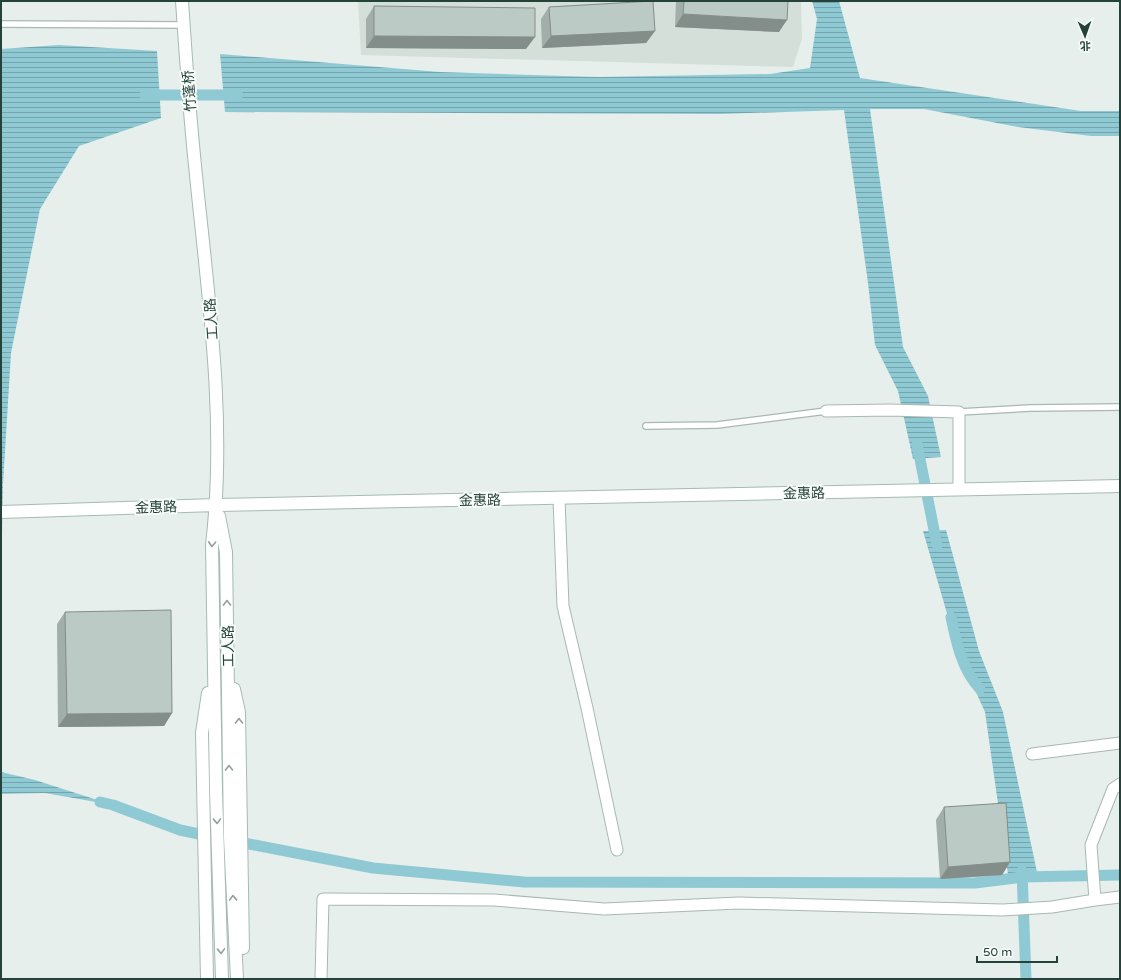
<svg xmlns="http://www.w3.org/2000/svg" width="1121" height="980" font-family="'Varela Round','Noto Sans SC',sans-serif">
<defs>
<pattern id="water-rules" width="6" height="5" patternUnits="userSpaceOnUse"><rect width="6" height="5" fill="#8ec9d4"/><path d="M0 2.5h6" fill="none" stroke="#74a5ad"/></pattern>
</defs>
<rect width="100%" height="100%" fill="#e6efeb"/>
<path fill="#d4dfda" d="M358,1H801L802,39L793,67L361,55Z"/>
<path fill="url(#water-rules)" d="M812,1H839L860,78L1081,111H1120V136H1091L1018,127L924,109H870L903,347L928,396L941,457L913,459L898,391L875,345L868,283L844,110L721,114L225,112L220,54L440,72L598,77L770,74L810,68L817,19Z
M59,45L157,51L161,118L79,146L40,209L11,353L3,484L1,586V49Z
M946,530L979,651L1003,712L1037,872L1008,874L985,712L970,679L946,610L923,531Z
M1,772L35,780L113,805L45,793L1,794Z"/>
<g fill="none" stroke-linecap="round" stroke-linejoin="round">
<path stroke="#8ec9d4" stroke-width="11" d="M145,95H238
M917,444L937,545
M951,617C956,642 962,670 980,689
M100,802L113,805L180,830L213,837
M234,841L373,868L524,882L975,883L1023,877L1120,875
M1022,871L1026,979"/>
<defs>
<path id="service" d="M1,24L184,25
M959,412L1030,408L1120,407
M646,426L717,425L826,411"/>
<path id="minor" d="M826,411L890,410L959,412V489
M559,498L563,606L587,708L617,850
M1032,754L1120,743
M1095,900L1091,845L1113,789L1120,784
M321,979L323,899L494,900L604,909L739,903L1003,910L1052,907L1095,900L1120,897"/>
<path id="secondary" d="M182,1C185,45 188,90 192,134C204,270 228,408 212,545L216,791L222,979
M1,512L216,505L1120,486
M219,516L226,552L230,837L237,979
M234,689L239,712L243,948
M207,979L202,733L208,693"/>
</defs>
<use href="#service" stroke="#a8b8b2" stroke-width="8"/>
<use href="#minor" stroke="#a8b8b2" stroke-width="13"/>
<use href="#secondary" stroke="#a4bbb3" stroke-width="14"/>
<use href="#service" stroke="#fff" stroke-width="5.5"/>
<use href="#minor" stroke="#fff" stroke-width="11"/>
<use href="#secondary" stroke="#fff" stroke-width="12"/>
</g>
<path fill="#a1aea9" d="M676,1H788L779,32L675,27Z
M374,6L526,49L366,48V19Z
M549,7L655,31L646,43L542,48L541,19Z
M65,612L172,713L164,726L58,727L57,624Z
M944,807L1010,862L1002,875L940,879L936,820Z"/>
<path fill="#838d89" d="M683,14L787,20L779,32L675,27Z
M655,31L646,43L542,48L551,36Z
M374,36L535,37L526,49L366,48Z
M172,713L164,726L58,727L67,714Z
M1010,862L1002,875L940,879L948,867Z"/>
<path fill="#bbcac4" stroke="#838d89" d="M653,1L655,31L551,36L549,7Z
M684,1H788L787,20L683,14Z
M374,6L535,8V37L374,36Z
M171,610L172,713L67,714L65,612Z
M1006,803L1010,862L948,867L944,807Z"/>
<defs><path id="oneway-chevron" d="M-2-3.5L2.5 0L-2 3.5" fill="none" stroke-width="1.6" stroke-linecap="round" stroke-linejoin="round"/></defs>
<g stroke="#92a09c">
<use href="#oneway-chevron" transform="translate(212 544) rotate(93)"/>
<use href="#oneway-chevron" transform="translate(227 603) rotate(-91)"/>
<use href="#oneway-chevron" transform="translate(239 721) rotate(-91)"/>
<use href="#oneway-chevron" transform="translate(229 768) rotate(-91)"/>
<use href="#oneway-chevron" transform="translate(217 821) rotate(88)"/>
<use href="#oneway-chevron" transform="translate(233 898) rotate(-92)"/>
<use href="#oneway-chevron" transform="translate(221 951) rotate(88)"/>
</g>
<g text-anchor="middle" stroke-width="4" stroke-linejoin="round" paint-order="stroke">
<g font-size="14" fill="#24423a" stroke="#f7fbf9">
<text transform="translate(189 91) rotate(-94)" y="5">竹蓬桥</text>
<text transform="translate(211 319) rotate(-94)" y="5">工人路</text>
<text transform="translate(804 493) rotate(-1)" y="5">金惠路</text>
<text transform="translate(480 500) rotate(-1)" y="5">金惠路</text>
<text transform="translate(156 507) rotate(-2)" y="5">金惠路</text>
<text transform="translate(228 646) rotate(-91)" y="5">工人路</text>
</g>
</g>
<rect width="1121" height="980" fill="none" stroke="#24423a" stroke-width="4"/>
<g transform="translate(1085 36) rotate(178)" stroke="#f7fbf9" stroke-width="3" paint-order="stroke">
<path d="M0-3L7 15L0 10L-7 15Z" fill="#24423a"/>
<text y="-6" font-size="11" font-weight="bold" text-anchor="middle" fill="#24423a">北</text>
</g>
<path d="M977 956v6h80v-6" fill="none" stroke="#24423a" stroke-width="2"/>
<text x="983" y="956" font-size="12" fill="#24423a" stroke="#f7fbf9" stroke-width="3" paint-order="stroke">50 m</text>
</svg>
